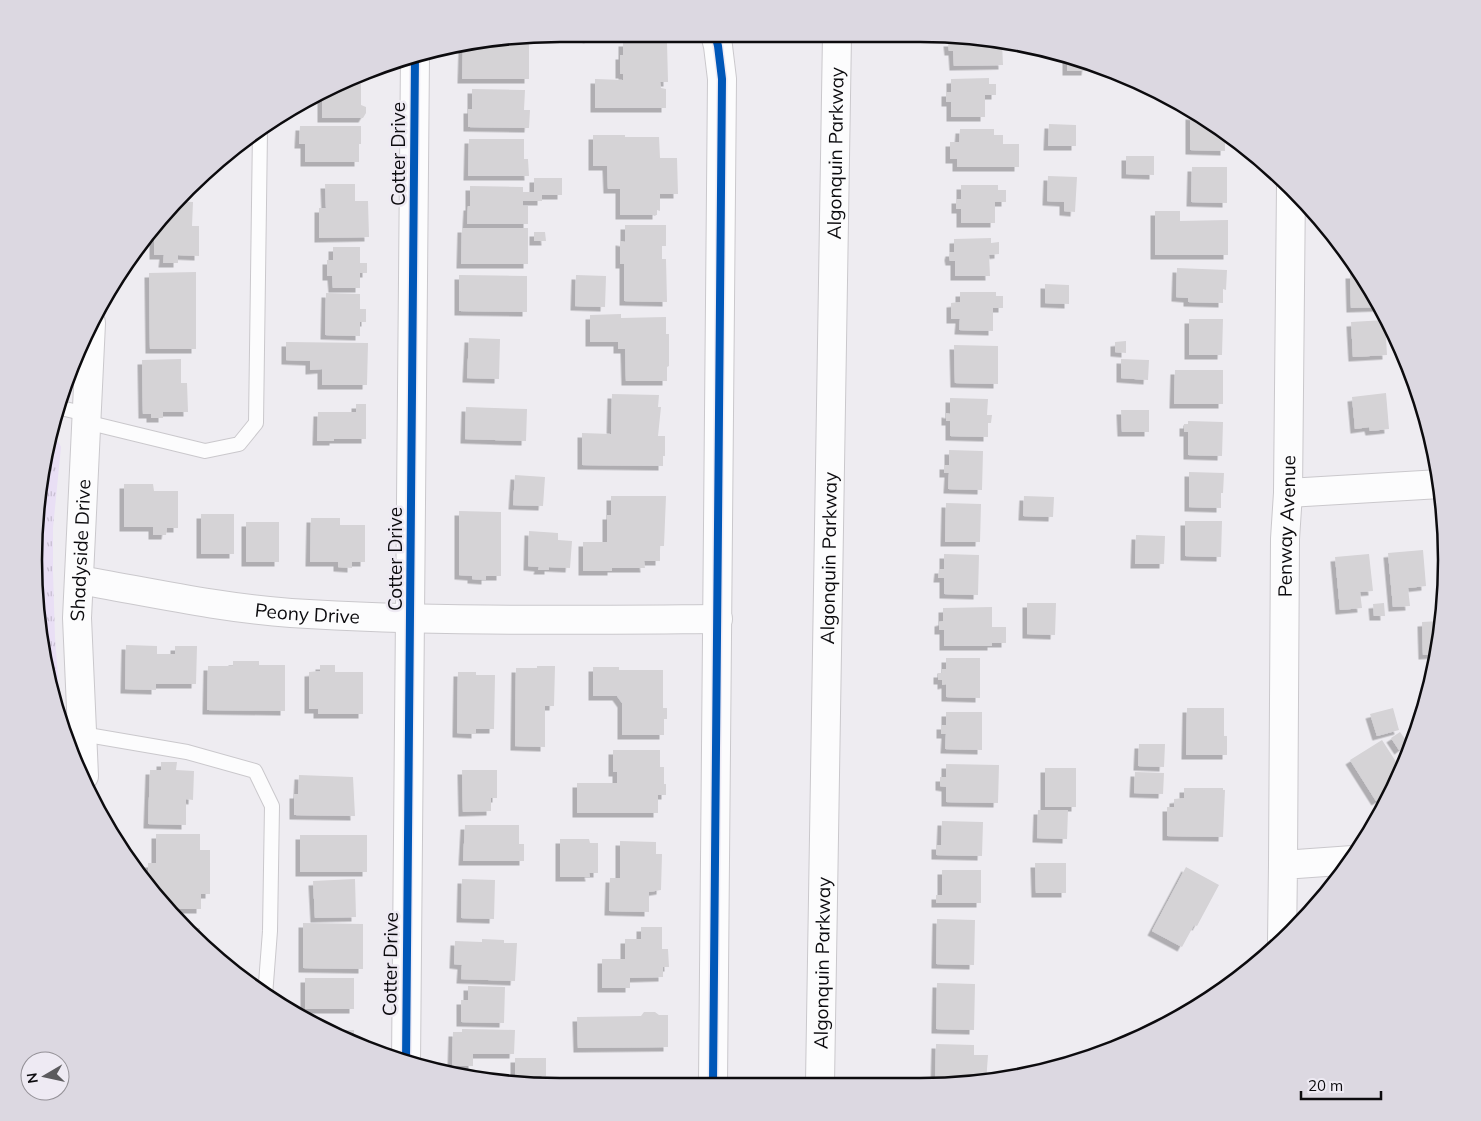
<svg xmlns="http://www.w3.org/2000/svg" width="1481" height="1121" font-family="Mulish,sans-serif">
<defs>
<pattern id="grass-tufts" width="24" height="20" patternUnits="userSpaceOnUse" patternTransform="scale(1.25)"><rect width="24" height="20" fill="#e9dff5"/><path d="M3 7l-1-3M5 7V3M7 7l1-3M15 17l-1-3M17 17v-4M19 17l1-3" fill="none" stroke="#c7bed1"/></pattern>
<filter id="shadow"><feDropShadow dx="-4.5" dy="4.5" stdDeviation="0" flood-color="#0004"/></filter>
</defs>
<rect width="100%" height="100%" fill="#eeecf1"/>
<path fill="url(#grass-tufts)" d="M53,431L61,447L53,528V572L55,637L62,731L35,595L44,457Z"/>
<path fill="#d5d3d6" filter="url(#shadow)" d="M584,34H595L588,39Z
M953,35L1002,43L1003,65L954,66L953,51H949L948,42H953Z
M623,42H667L668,82H660L661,88L666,89V108H595V79L623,80V74H620V55H623Z
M487,43L529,44V79H462L463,47Z
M1067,56L1087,63L1086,71H1067Z
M989,78V84H996V95H985V117H951V102H946V92H951V79Z
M346,84H361V105L366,107V113L363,118H322V94Z
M472,89L525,90L524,110H530L529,128L468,127V109H472Z
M1190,115L1201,116L1225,132V151L1190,150Z
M1049,124L1076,125V146H1048Z
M300,126H361V144H359V162H305V144H299Z
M960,129H994V135H1003V144H1019V167H957V159H950V142H959Z
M593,135H625V137H659L660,158H677L678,194H660V211L657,210V215H620V189H608L607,166H593Z
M469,139H524V159H528L529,176H468Z
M1126,156H1154V175L1126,174Z
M1192,167H1227V203L1191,202Z
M1048,176L1077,177L1075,212L1064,211V202L1047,201Z
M534,178H562V195H542V201H523V206H528V224H467L468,206H470V186L523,187V192H534Z
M199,179V189H188Z
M325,184H355V201H368L369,237L319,238V208H326Z
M961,185H998V190H1006V202H995V223H961V209H956V199H961Z
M176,201L193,202L192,226H199V256L178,255V263H163L164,255H154V228L165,213Z
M1155,211H1180V221L1228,220V255H1155Z
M625,225H666V246H662V259H666L667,302L624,301V264H620V241L625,242Z
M462,228H528V264H461Z
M534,232H545L546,241H534Z
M991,238V243L999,242V254L989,255L990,276H955V261H950L949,256L950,252H954V239Z
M333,247H360V263H367V273H360V288H333L332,276H327V260H333Z
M1177,268L1227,270L1226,290L1223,289V303L1188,302V298L1176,297Z
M196,272V349H150L149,273Z
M1350,274H1361L1380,307L1351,308Z
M459,275L527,276V312L459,311Z
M576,275L606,276L605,307L575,306Z
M1045,284L1069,285V304L1045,303Z
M960,292H996V296H1003V308H993V331L959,330L960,319H951V303L960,302Z
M326,293L360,294V309H366V322H360V336L325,335Z
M621,314V318L666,317V334H669V366L667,367V381H626L625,349H618V342H590V315Z
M1189,319H1223L1222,355H1189Z
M1385,320L1387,355L1353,357L1351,322Z
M469,338L500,339L499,379L467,378Z
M1126,341V353L1115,352V342Z
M286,342L368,343L367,385H322V369L310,370V361L286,360Z
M954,345L998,346V384L955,383Z
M181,359V383H187L188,412H163V418H151V414H143L142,360Z
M1121,359L1149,360L1148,380L1121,378Z
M1175,370H1223V404H1174Z
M1386,393L1389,429L1370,431L1369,427L1355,429L1352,397Z
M612,394L659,395L658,407H661L658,436H665V456H663V466L582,465V433L611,434Z
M950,398L988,399L987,415H992L991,423H988V437L950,436V421H946V413L950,414Z
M356,404H366V439H334V441H317L318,412H356Z
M466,407L527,409L526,441L465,439Z
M1121,410H1149V432H1122Z
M1188,421L1223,422L1222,456L1188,455V432H1184V424H1188Z
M949,450L983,451L982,490L948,489L949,473H944V465H949Z
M1189,472L1224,473L1223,493H1221V508L1189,507Z
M515,475L545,477L543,506L513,505Z
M124,484H153L154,491H178V528H167L166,535H153V527H124Z
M611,496H666L664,546H660V561H644L645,568H612V571H583V542H607V515H611Z
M1024,496L1054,497L1053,517L1023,516Z
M946,503L981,504L980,542H945Z
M459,511L501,512V576H486V580L472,579V576L459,575Z
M201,514H234V554H201Z
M311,518H340V525H365V562H352V568L338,567V562H310Z
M1185,521H1222L1221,557L1185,556Z
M246,522H279V562H246Z
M529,531L558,533V540L572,541L570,568L549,567V570H538L539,567L528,566Z
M1136,535L1165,536L1164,564H1135Z
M1423,550L1426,586L1408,588L1410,606L1393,607L1388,553Z
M944,554L979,555L978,595L944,594V578H938L939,569H944Z
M1369,554L1373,591L1360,592L1362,608L1340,610L1335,557Z
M1027,603H1056L1055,635L1027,634Z
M1384,603L1385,616H1374L1373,604Z
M992,607V627H1006V643H992V646H944V630H939V622L943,621V608Z
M1440,621L1438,654L1423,655L1422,622Z
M126,645L157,646V654H175V646H197L196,684H156V690L125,689Z
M946,658H980V698L946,697V684L942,685V680H938V673H942V669H946Z
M233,661H259V665H285V711L207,710L208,666H233Z
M320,665H335V672H363V714H318V709H309V672L320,671Z
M537,666H555L554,706H545V747L515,746L516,668H537Z
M593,667H619V670H663V708H667V719H664V735H622V703L617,696H593Z
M458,672H476V675H495L494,729H476V734L457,733Z
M1187,708H1224V736H1227V755H1186Z
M1393,708L1399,730L1377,736L1370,714Z
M946,712H982V750L945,749L946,734H941V725H946Z
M1400,732L1408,743L1399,750L1391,738Z
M1382,740L1402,771L1392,791L1376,801L1350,760Z
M1139,744H1165L1164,767L1138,766Z
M613,750H660V767H664V784H666V795H658V813H577V783H617V772H613Z
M161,762H177L176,770L194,771L193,800L186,799V825L148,824L150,770H161Z
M946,764L999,765L998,803L946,802V787L940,786V777H946Z
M1045,768H1076V807H1045Z
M462,770H497V798H491V811L463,812Z
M1135,772L1164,773L1163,794L1134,793Z
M299,775L353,777L355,816L294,815V794H298Z
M1184,788H1223V790H1225L1223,837L1167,836V807H1174V799L1184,798Z
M1038,810H1068L1067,839L1037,838Z
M942,821L983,822L982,856L936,855V845H941Z
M465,825H519V844H524V861H463Z
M156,834H200V850H210V894H201V909H169L155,893V884H148V863H156Z
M300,835H367V872H300Z
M560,839H589L590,843H598V873H589L590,877H560Z
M620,841L656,842V854H662L661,890L649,892V912L609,911L610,878H620Z
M1035,863H1066V893H1036Z
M1186,867L1219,885L1197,926L1194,925L1182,947L1152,931Z
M942,870H981V903H936V895H942Z
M355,879L356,917L315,918L313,881Z
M462,879L495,880L494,919L461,918Z
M937,919L975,920L974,965L936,964Z
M303,923L363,924V969L303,968Z
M184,927L200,928V942L188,933Z
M641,927H662V949H668L669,967H663V977L630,978V988H602V959H625V939H641Z
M482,939L504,940V943H517L515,981L461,979L462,965L454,964L455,941L482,942Z
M305,978H354V1009H305Z
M937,983L975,984L974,1030L936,1029Z
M468,986L505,987L504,1023L461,1022V1000H468Z
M644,1012H655L659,1015H668V1047L578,1048L577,1017L641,1016Z
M462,1029L515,1030L514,1054H473V1066H452L453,1032H462Z
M331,1030H354V1041L352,1040Z
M936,1044L974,1045V1055H988L986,1083H935Z
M515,1058H546V1076H515Z
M479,1076H498V1083L476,1079L479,1078Z
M518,1080H540V1083H518Z"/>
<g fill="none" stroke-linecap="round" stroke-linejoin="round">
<defs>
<path id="service" d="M61,408L86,414
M86,422L205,451L239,444L256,423L260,131
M82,734L187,752L255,771L272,806L270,931L265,996"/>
<g id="minor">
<path d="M1288,493L1440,484"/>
<path id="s1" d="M79,580C149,592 220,608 291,613C433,622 576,620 718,619"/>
<path id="s2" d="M84,776L77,618L91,323"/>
<path id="s3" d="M1283,865L1285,539L1288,493L1291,186"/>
<path d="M1282,942L1283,865L1353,860"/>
<path d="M406,1063L415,56"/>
<path d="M713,1083L722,79L718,46L715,34"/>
</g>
<g id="secondary">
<path id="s4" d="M820,1083L837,35"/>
</g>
</defs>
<use href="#service" stroke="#cac8cc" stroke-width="16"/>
<use href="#minor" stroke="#cac8cc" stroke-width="30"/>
<use href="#secondary" stroke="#cac8cc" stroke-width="30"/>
<use href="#service" stroke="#fcfcfd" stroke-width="14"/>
<use href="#minor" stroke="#fcfcfd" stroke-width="28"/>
<use href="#secondary" stroke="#fcfcfd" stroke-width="28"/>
<defs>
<path id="cycleway" d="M406,1063L415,56
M713,1083L722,79L718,46L715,34"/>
</defs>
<use href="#cycleway" stroke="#eeeaf3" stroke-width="11"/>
<use href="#cycleway" stroke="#0057b8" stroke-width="8"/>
</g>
<g text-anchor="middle" stroke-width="5" stroke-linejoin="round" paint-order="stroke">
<g font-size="19" fill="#0c0b0e" stroke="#eeeaf3">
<text transform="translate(398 154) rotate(-90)" y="7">Cotter Drive</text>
<text dy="7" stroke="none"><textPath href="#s4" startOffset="930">Algonquin Parkway</textPath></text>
<text dy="7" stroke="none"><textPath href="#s3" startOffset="339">Penway Avenue</textPath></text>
<text dy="7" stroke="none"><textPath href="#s2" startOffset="226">Shadyside Drive</textPath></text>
<text transform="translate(395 559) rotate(-90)" y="7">Cotter Drive</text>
<text dy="7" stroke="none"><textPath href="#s4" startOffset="525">Algonquin Parkway</textPath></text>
<text dy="7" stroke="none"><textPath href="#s1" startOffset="231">Peony Drive</textPath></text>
<text transform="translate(390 964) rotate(-89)" y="7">Cotter Drive</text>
<text dy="7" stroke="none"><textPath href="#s4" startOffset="120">Algonquin Parkway</textPath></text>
</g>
</g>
<path d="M0 0H1481V1121H0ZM560 42H920A518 518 0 0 1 1438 560V560A518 518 0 0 1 920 1078H560A518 518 0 0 1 42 560V560A518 518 0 0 1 560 42Z" fill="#dcd8e1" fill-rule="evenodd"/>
<path fill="none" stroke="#0c0b0e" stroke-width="2.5" d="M560 42H920A518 518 0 0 1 1438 560V560A518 518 0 0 1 920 1078H560A518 518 0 0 1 42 560V560A518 518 0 0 1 560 42Z"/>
<g transform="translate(45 1076) rotate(261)"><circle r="24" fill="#eeeaf3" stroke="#949197"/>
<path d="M0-4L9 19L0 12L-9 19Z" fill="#5b5a5d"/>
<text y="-8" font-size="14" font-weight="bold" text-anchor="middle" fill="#0c0b0e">N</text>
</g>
<path d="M1301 1091v8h80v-8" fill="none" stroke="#0c0b0e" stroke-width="2.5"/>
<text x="1308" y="1091" font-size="15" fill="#0c0b0e" stroke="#eeeaf3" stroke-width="4" paint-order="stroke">20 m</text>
</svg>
